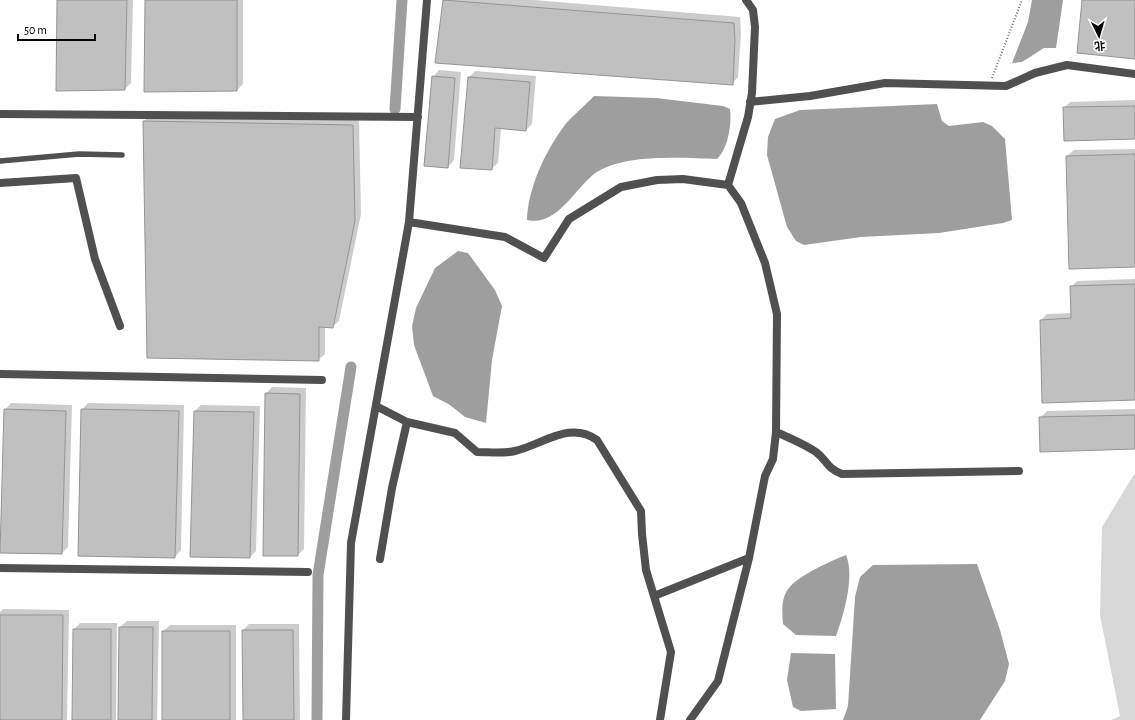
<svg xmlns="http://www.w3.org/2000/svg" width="1135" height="720" font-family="'Alegreya Sans','Noto Sans SC',sans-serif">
<rect width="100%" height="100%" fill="#fff"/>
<path fill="#d7d7d7" d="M1135,473V720H1111L1120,716L1100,615L1102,527Z"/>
<path fill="#9e9e9e" d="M1032,0H1063L1056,48H1044L1022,62L1012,63L1028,22Z
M594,96L656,98L723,106L730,109C732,124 728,149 717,159C683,158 623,153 594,174C574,190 556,227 527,220C528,189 544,154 562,129C570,117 584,107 594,96Z
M937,104L942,121L949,126L983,122L992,126L1005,139L1012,220L1003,223L939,233L861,237L804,245L796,241L787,227L767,155L768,137L775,119L800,110Z
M458,251L468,253L495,290L502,306L492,360L486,423L465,417L450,405L433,396L414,345L412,326L416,308L435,268Z
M846,555C855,576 844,614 836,636L796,635L783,624C782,612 781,597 789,588C799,575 831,561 846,555Z
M977,564L1000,630L1009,664L1005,681L980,720H843L848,706L855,597L860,577L873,565Z
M791,653L835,654L836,709L801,711L793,707L787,680Z"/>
<path fill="#0003" d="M58,0H133L131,83L125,89L57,90Z
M146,0H243V84L237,90Z
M444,0H534L740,17L741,33L738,77L732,84L436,62Z
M439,70L461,72L454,160L448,167L433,77Z
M475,71L536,76L532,124L526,130L501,128L498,163L491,169L469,77Z
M1135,100V138L1064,108L1070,102Z
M150,115L359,119L361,214L339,321L332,327H325V354L318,360L148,357L144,121Z
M1135,149V266L1067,156L1074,150Z
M1135,279V399L1041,320L1047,314L1072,313L1071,287L1077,281Z
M272,387L306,388L304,549L298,555H264L266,394Z
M11,403L72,405L68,547L62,553L2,552L5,410Z
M88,403L184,405L181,550L175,557L79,555L82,410Z
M201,405L260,406L256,551L250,557L195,411Z
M1135,409V448L1040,418L1047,411Z
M3,609L69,610L67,720H0V612Z
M127,621H159L157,720H119L120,627Z
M80,623H117L116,720H73L74,629Z
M249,624H299L300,720H244L243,630Z
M170,625H236V720H163V631Z"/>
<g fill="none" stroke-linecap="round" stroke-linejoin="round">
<path stroke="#9e9e9e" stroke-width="11" d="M395,109L402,0
M317,720L318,575L351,367"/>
</g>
<path fill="#c0c0c0" stroke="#949494" d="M57,0H127L125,90L56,91Z
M145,0H237V91L144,92Z
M443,0L734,23L735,40L733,85L435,63Z
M1082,0H1135V59L1077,53Z
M432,76L455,78L448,168L424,166Z
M468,77L530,82L526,131L495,128L492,170L460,168Z
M1135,106V139L1064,141L1063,107Z
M143,121L353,125L355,221L333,328L319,327V361L147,358Z
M1135,154V267L1069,269L1066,156Z
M1135,284V400L1042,403L1040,320L1071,318L1070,286Z
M265,393L300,394L298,556H263Z
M4,409L66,411L62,554L0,553Z
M81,409L179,411L175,558L78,556Z
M194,411L254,412L250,558L190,557Z
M1135,415V449L1040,452L1039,417Z
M0,615H63L62,720H0Z
M119,627H153L152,720H118Z
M73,629H111V720H72Z
M242,630H293L294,720H243Z
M162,631H230V720H162Z"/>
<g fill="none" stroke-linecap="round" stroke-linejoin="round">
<path stroke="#727272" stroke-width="2" stroke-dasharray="1 2" stroke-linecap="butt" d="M992,78L1022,0"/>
<path stroke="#505050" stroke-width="5.5" d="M0,161L79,154L122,155"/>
<path stroke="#505050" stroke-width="8" d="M750,102L810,96L885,83L1006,86L1035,73L1067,65L1135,74
M0,114L418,117
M0,183L76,178L95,259L120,326
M728,185L748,117L752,93L755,27L753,10L746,0
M409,222L505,237L544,258L569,219L621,187L657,180L683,179L728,185L741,203L765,263L777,314L776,432L773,459L765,476L749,558L718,681L690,720
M0,374L322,380
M376,406L407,422L455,433L477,452C489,452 503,454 515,451C542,445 570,420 597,440L641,511L642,534L646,570L671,652L660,720
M776,432C790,438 804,444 816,452C828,461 825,467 842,474L1019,471
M380,559L392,488L407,422
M0,568L308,572
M654,596L749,558
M346,720L351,543L409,222L427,0"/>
</g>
<g transform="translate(1099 36) rotate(175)" stroke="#ffffff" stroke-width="3" paint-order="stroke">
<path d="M0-3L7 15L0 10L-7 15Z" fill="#000000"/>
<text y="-6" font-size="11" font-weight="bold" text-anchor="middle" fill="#000000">北</text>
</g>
<path d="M18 34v6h77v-6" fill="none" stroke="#000000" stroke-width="2"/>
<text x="24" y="34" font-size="12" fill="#000000" stroke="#ffffff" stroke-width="3" paint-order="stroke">50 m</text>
</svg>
